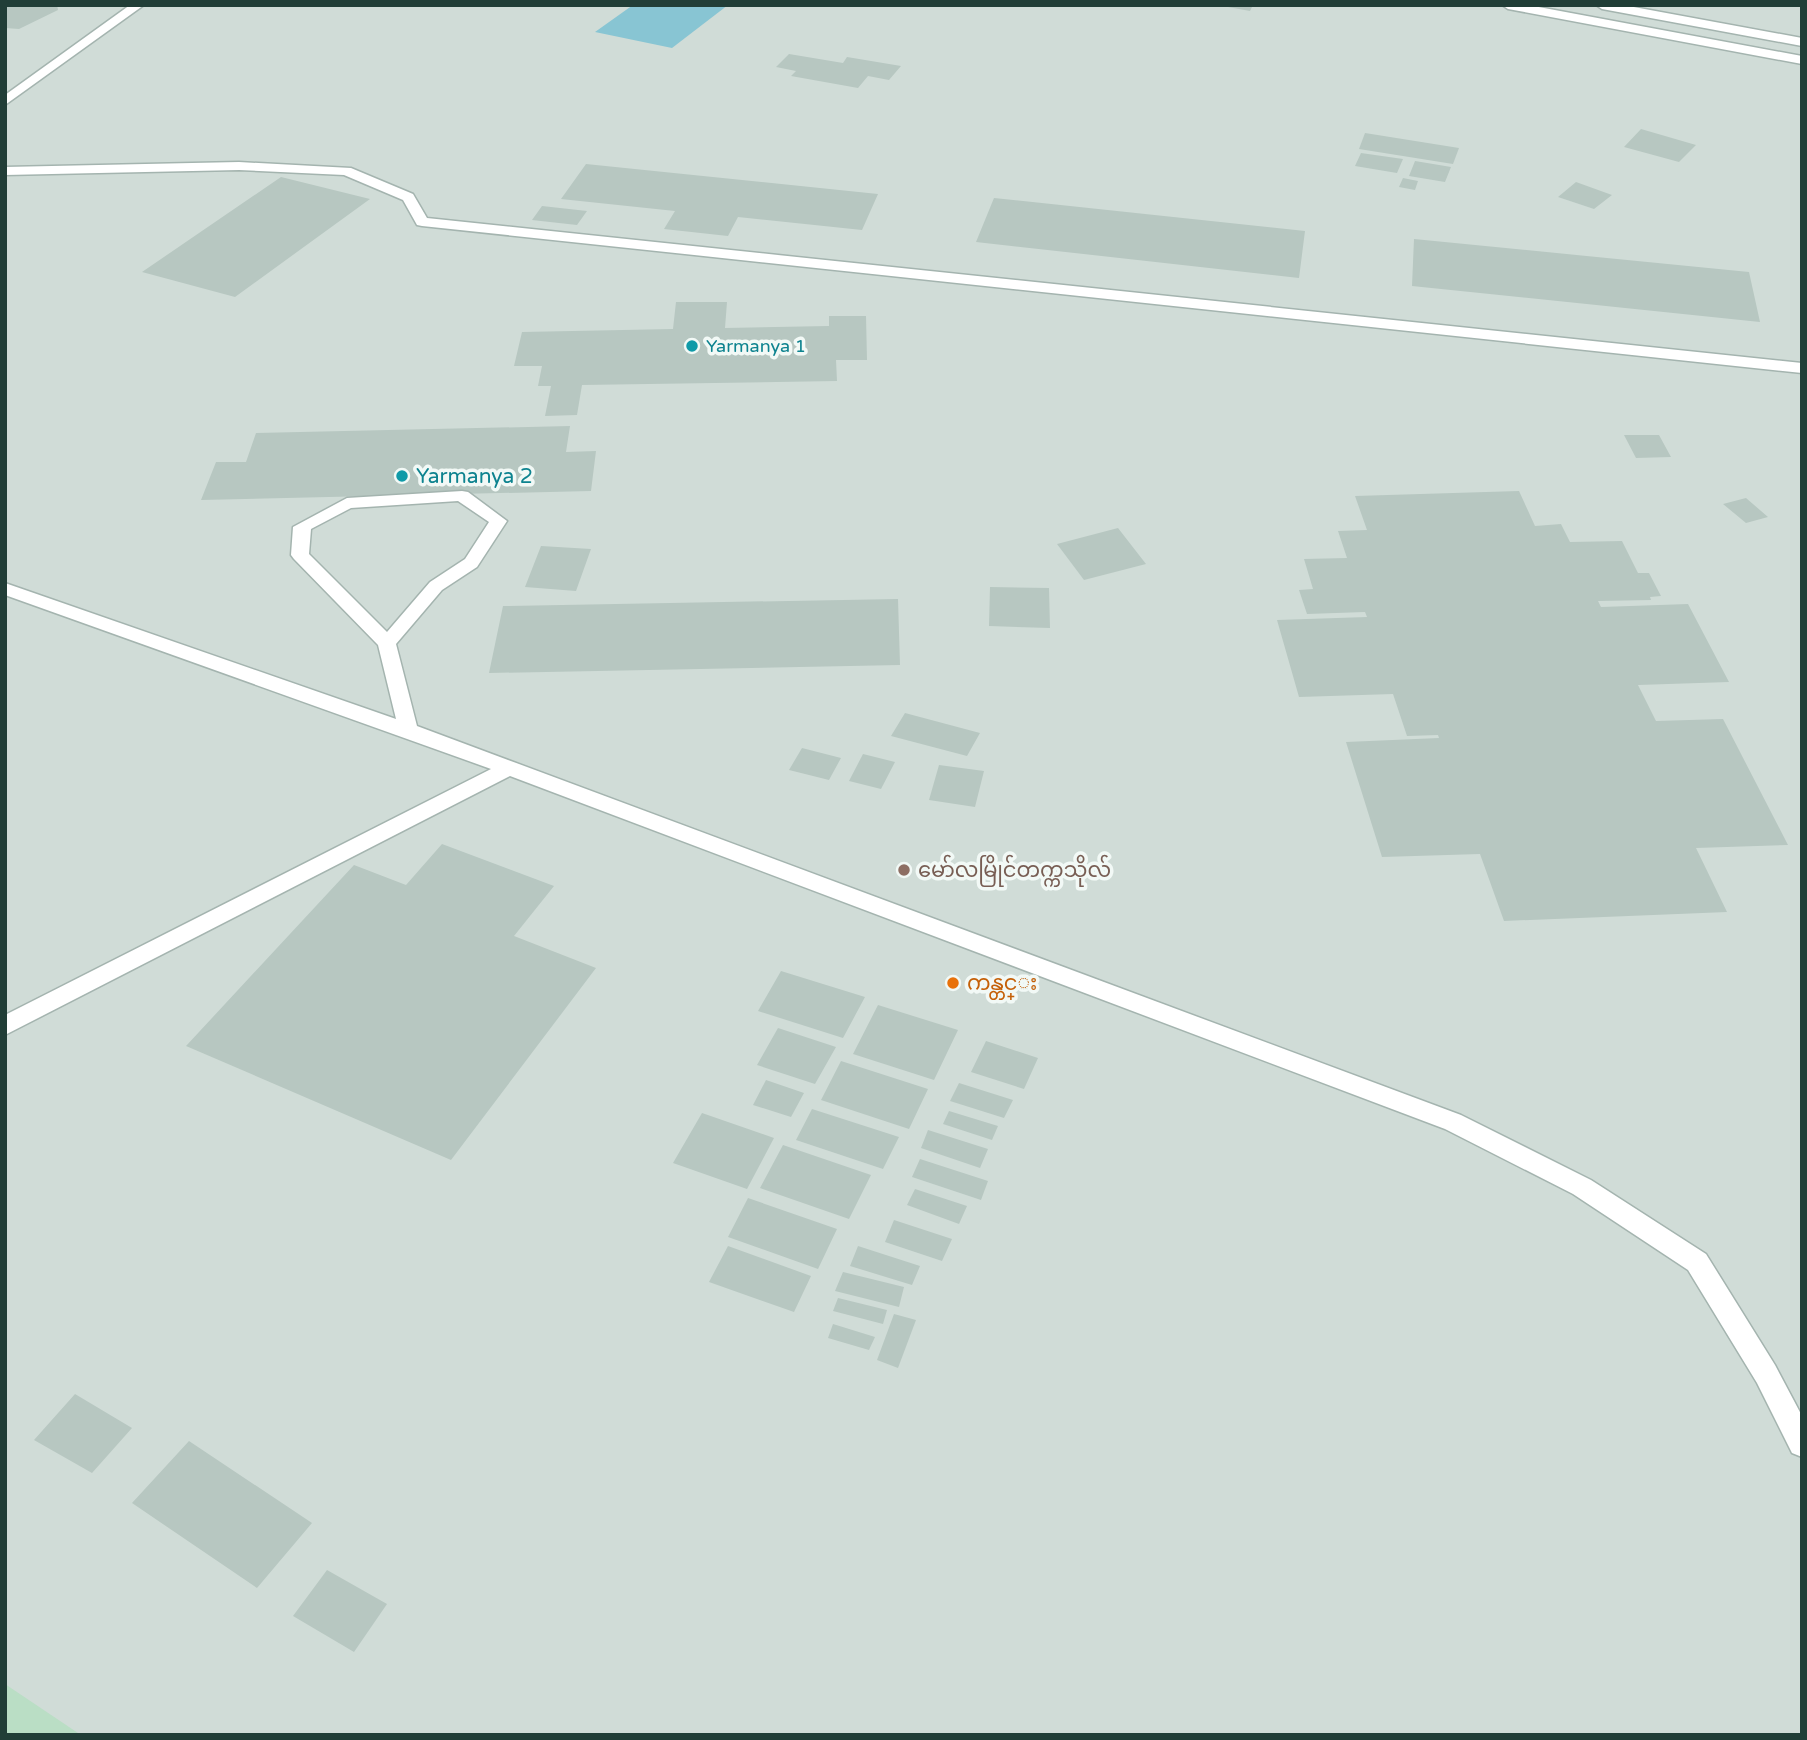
<svg xmlns="http://www.w3.org/2000/svg" width="1807" height="1740" font-family="'Varela Round','Noto Sans Myanmar',sans-serif">
<rect width="100%" height="100%" fill="#e2ece8"/>
<path fill="#d0dcd7" d="M5,5H1802V1735H5Z"/>
<path fill="#badec5" d="M5,1684L81,1735H5Z"/>
<path fill="#88c5d3" d="M633,5H728L672,48L595,32Z"/>
<path fill="#b7c7c1" d="M5,5H57L58,10L19,29L5,28Z
M1217,5H1253L1250,11Z
M789,54L843,63L847,57L901,66L889,80L868,76L858,88L791,76L796,71L776,67Z
M1641,129L1696,145L1679,162L1624,147Z
M1365,133L1459,148L1453,164L1359,149Z
M1361,153L1403,159L1397,173L1355,166Z
M1415,161L1451,167L1445,182L1409,176Z
M586,164L878,194L862,230L738,217L728,236L664,229L675,211L561,199Z
M281,177L370,199L235,297L142,272Z
M1403,178L1418,181L1415,190L1399,187Z
M1576,182L1612,195L1594,209L1558,197Z
M994,198L1305,231L1299,278L976,242Z
M542,206L587,211L577,225L532,220Z
M1414,239L1749,272L1760,322L1412,286Z
M676,302H727L725,328L829,326V316H866L867,360H836L837,381L582,385L577,415L545,416L551,386H538L542,366H514L522,332L673,329Z
M570,426L566,452L596,451L591,491L201,500L216,462H246L256,433Z
M1624,435H1659L1671,457L1636,458Z
M1519,491L1535,526L1561,524L1570,542L1622,541L1638,573H1649L1661,596L1650,597L1651,600L1598,601L1601,607L1688,604L1729,682L1638,685L1656,721L1723,719L1788,845L1696,848L1727,912L1504,921L1480,854L1382,857L1346,742L1439,738L1438,735L1407,736L1393,694L1299,697L1277,620L1367,617L1365,612L1307,614L1299,590L1313,589L1304,559L1347,558L1338,531L1367,530L1355,496Z
M1746,498L1768,517L1746,523L1723,504Z
M1118,528L1146,564L1084,580L1057,544Z
M541,546L591,549L576,591L525,587Z
M990,587L1049,588L1050,628L989,626Z
M898,599L900,665L489,673L503,606Z
M905,713L980,733L967,756L891,736Z
M802,748L841,758L829,780L789,770Z
M863,754L895,762L881,789L849,781Z
M939,765L984,771L975,807L929,800Z
M442,844L554,886L514,936L596,968L451,1160L186,1046L354,865L406,885Z
M781,971L865,997L843,1038L758,1011Z
M878,1005L958,1030L934,1080L853,1054Z
M778,1028L836,1047L815,1084L757,1065Z
M986,1041L1038,1058L1024,1089L971,1072Z
M841,1061L928,1089L909,1129L821,1100Z
M766,1080L804,1093L791,1117L753,1105Z
M959,1083L1013,1100L1004,1118L950,1101Z
M812,1109L899,1137L883,1169L796,1140Z
M949,1111L998,1126L992,1140L943,1124Z
M702,1113L774,1138L747,1189L673,1163Z
M928,1130L988,1149L980,1168L921,1148Z
M783,1145L871,1175L849,1219L760,1188Z
M920,1159L988,1181L981,1200L912,1177Z
M915,1189L967,1206L959,1224L907,1205Z
M748,1198L837,1229L818,1269L728,1237Z
M894,1220L952,1239L942,1261L885,1242Z
M728,1246L811,1276L794,1312L709,1282Z
M858,1246L920,1266L912,1285L850,1266Z
M843,1272L904,1287L899,1307L835,1291Z
M838,1298L887,1310L883,1324L833,1311Z
M894,1314L916,1320L898,1368L877,1360Z
M833,1324L875,1337L869,1350L828,1338Z
M75,1394L132,1428L92,1473L34,1440Z
M189,1441L312,1523L257,1588L132,1503Z
M327,1570L387,1604L354,1652L293,1616Z"/>
<g fill="none" stroke-linecap="round" stroke-linejoin="round">
<defs>
<path id="minor" d="M130,5H144L5,105V95Z
M1502,5H1528L1802,56V64L1508,9Z
M1596,5H1623L1802,38V46L1602,9Z
M239,162L351,168L413,194L427,218L1802,363V373L422,226L417,225L403,200L344,175L239,170L5,175V167Z
M462,491L468,492L507,521L477,567L442,590L396,644L417,726L1461,1115L1591,1180L1706,1254L1775,1365L1802,1416V1457L1792,1453L1757,1383L1688,1270L1573,1194L1445,1129L510,776L5,1035V1015L491,769L5,595V583L396,719L378,645L294,559L291,555L293,527L347,498ZM458,501L489,522L465,559L430,582L387,632L309,554L311,529L351,508Z"/>
</defs>
<use href="#minor" stroke="#a4b4af" stroke-width="3"/>
<use href="#minor" fill="#fff" fill-rule="evenodd"/>
</g>
<g fill="#0f9aa8" stroke="#f2f9f6" stroke-width="2.5">
<circle cx="692" cy="346" r="7"/>
<circle cx="402" cy="476" r="7"/>
</g>
<circle fill="#8d6e63" stroke="#f2f9f6" stroke-width="2.5" cx="904" cy="870" r="7"/>
<circle fill="#e8710a" stroke="#f2f9f6" stroke-width="2.5" cx="953" cy="983" r="7"/>
<g text-anchor="middle" stroke-width="7" stroke-linejoin="round" paint-order="stroke">
<g font-size="18" fill="#0d838f" stroke="#f2f9f6" text-anchor="start">
<text x="706" y="352">Yarmanya 1</text>
</g>
<g font-size="21" fill="#0d838f" stroke="#f2f9f6" text-anchor="start">
<text x="416" y="483">Yarmanya 2</text>
</g>
<g font-size="21" fill="#785e54" stroke="#f2f9f6" text-anchor="start">
<text x="918" y="877">မော်လမြိုင်တက္ကသိုလ်</text>
</g>
<g font-size="21" fill="#c56008" stroke="#f2f9f6" text-anchor="start">
<text x="967" y="990">ကန္တင္း</text>
</g>
</g>
<rect width="1807" height="1740" fill="none" stroke="#213e37" stroke-width="14"/>
</svg>
